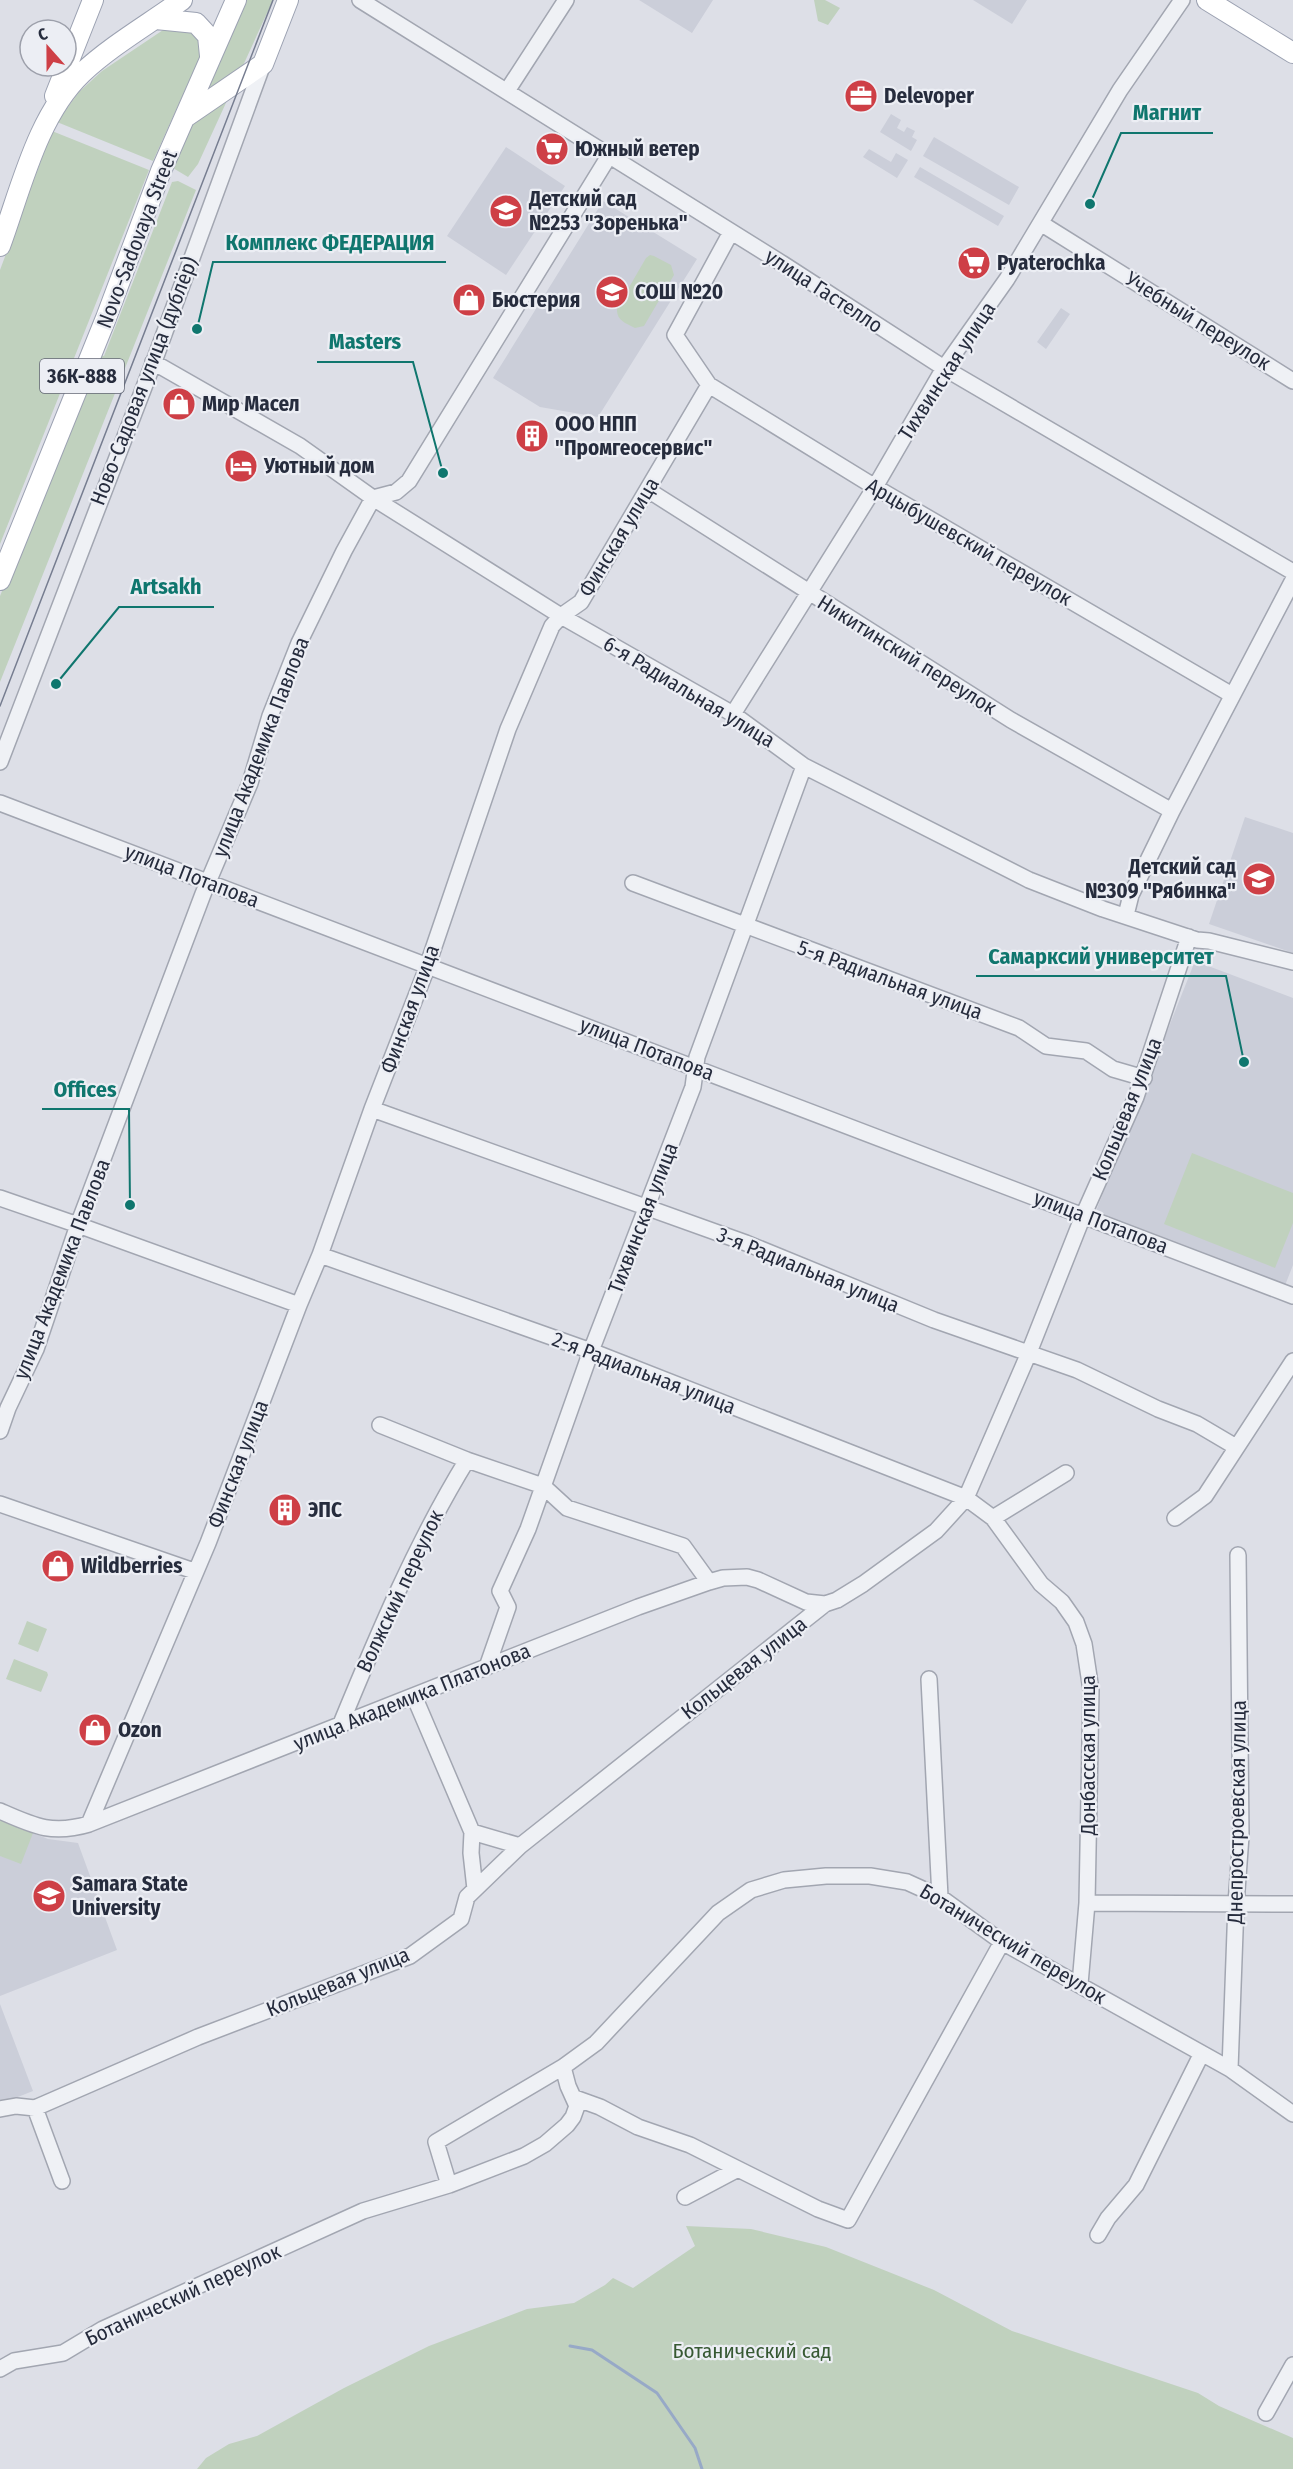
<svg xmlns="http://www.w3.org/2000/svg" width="1293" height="2469" font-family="'Fira Sans Condensed',sans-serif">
<rect width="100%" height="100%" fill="#dddfe7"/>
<path fill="#cbced9" d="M639,0H713L692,33Z
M973,0H1027L1012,24Z
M891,114L901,120L897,128L904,132L907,127L915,131L912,137L917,140L911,151L880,132Z
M934,137L1019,187L1009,205L923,156Z
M506,147L565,186L506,275L447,236Z
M869,149L891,162L896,153L908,160L897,178L863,157Z
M920,167L1004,216L998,226L914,177Z
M603,201L697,259L598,417L540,407L493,378Z
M1061,308L1070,314L1046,349L1037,342Z
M1245,817L1293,833V953L1209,924Z
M1195,961L1293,998V1265L1284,1288L1094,1216Z
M0,1820L48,1839L78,1843L117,1950L0,1996Z
M0,2004L33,2091L0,2104Z"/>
<path fill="#c0d1be" d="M243,0H273L198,164L188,177L173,168Z
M814,0H825L840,8L828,25L818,21Z
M172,24L198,32L204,48L153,161L57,122L79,92L102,71Z
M52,131L149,170L0,544V270Z
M178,181L196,190L0,682V596L99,355L104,356L172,182Z
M650,255L654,256L671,265L674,275L644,326L635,328C625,323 616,320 617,308L646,258Z
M1192,1153L1293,1193V1223L1275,1268L1164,1224Z
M27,1621L47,1629L38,1652L18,1644Z
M14,1659L47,1672L48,1675L41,1692L6,1679Z
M0,1820L33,1833L21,1864L0,1856Z
M686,2226L751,2229L826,2247L934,2290L1012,2331L1198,2393L1219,2406L1293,2438V2469H197L206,2458L229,2444L257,2436L344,2388L429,2346L527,2309L574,2303L605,2285L613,2278L633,2288L695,2246Z"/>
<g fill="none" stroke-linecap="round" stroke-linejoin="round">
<path stroke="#97a9c7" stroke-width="3" d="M570,2346L592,2350L657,2393L695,2448L702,2469"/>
<defs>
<path id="minor" d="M360,0L783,264L944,368L1293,572
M507,91L566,0
M1042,224L1293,381
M153,362L300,446L373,498L561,616L733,714L804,766L1029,880L1103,909L1197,940L1209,941L1293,962
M709,385L875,487L1232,695
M648,490L1011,720L1172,811
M733,714L875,487L944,368L1007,279L1120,90L1182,0
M0,762L156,356L263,64
M0,803L1293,1296
M633,883L1019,1028L1046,1046L1086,1051L1113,1069L1144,1078
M1126,915L1131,895L1172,811L1293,580
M372,1109L746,1243L934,1320L1077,1370L1158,1409L1197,1424L1236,1447
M0,1198L78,1225L299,1305
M320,1255L591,1351L966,1498L993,1518L1041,1584L1062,1602L1076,1622L1084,1644L1091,1690L1087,1903L1080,1984
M380,1425L467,1460L543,1486L567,1508L683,1546L709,1582
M0,1431L8,1408L36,1349L78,1225L203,894L250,783L270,716L299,643L344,551L373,498L396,492L409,481L609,156
M0,1504L194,1571
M993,1518L1066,1473
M1175,1518L1205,1496L1293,1361
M487,1667L508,1607L500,1591L528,1529L591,1351L693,1087L697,1057L804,766
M929,1679L940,1897
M414,1696L472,1832L520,1846
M340,1726C377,1636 416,1543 467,1460
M0,1811C34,1826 52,1835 89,1824L638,1607L709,1582L723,1578L747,1577L758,1580L806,1602L825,1604
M89,1824L208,1543L299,1305L320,1255L372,1109L425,973L508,729L552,626L561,616L581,602L709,385L675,335L731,232
M472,1832L471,1853L475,1889
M1087,1903L1293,1904
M1230,2069L1236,1904L1241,1836L1238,1555
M575,2098L600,2107L638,2127L690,2145L818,2209L848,2220L1002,1942
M35,2108L62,2181
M0,2109L16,2106L35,2108L198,2037L410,1956L461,1919L467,1897L520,1846L825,1604L837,1600L863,1584L936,1531L966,1498L1028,1355L1083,1216L1136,1097L1189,937
M449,2185L436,2142L563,2067L596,2043L718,1913L751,1890L784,1880L826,1876H870L907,1882L940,1897L1002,1942L1230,2069L1293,2114
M685,2197L736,2170
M1098,2235L1108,2218L1136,2185L1201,2055
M0,2369L14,2361L63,2353L103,2329L363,2211L449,2185L524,2156L545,2144L567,2125L573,2117L577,2106L568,2086L563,2067
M1266,2413L1293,2365"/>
<path id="major" d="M1207,0L1293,53
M156,19L196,23L208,36L210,56
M55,96L93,0
M187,116L263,64L288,0
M0,246C21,189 37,116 82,73C112,45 149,24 182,0
M0,580L106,318L161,171L236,0"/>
</defs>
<use href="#minor" stroke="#a2a6b1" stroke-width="18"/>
<use href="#major" stroke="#9ca2b2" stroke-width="22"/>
<use href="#minor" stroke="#eff1f5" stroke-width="15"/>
<use href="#major" stroke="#fff" stroke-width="20"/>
<path stroke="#767d90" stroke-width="1.5" d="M0,706L273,0"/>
</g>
<defs>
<symbol id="office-disc" viewBox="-11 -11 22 22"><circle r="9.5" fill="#ce3f46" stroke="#eceef4"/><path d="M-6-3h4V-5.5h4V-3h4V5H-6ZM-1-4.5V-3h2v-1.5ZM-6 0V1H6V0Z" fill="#fff"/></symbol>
<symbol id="supermarket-disc" viewBox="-11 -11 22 22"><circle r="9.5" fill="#ce3f46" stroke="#eceef4"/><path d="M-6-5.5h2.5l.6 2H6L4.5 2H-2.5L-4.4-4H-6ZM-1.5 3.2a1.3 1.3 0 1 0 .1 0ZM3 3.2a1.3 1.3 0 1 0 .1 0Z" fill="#fff"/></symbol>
<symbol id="school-disc" viewBox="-11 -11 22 22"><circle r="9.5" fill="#ce3f46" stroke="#eceef4"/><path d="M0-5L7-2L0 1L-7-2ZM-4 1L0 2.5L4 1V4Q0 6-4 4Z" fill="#fff"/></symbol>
<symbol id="shop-disc" viewBox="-11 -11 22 22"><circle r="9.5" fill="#ce3f46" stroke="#eceef4"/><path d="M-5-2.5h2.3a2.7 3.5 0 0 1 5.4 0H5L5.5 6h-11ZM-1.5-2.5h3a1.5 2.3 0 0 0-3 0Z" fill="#fff"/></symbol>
<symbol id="building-disc" viewBox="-11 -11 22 22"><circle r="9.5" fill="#ce3f46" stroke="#eceef4"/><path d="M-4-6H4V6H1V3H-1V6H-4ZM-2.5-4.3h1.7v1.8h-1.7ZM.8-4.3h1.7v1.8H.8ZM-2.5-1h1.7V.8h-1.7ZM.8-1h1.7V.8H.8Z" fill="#fff"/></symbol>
<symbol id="hotel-disc" viewBox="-11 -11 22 22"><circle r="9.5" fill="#ce3f46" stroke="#eceef4"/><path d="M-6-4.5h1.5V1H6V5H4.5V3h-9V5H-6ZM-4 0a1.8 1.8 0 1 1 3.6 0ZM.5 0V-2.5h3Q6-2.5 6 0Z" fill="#fff"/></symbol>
<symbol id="university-disc" viewBox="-11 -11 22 22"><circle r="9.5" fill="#ce3f46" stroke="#eceef4"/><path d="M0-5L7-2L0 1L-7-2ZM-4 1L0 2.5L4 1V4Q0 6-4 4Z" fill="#fff"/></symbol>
</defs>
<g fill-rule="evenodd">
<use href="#office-disc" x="842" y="77" width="38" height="38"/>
<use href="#supermarket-disc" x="533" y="130" width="38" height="38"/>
<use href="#school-disc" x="487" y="192" width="38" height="38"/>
<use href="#supermarket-disc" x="955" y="244" width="38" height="38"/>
<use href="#school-disc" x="593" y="273" width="38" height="38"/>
<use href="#shop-disc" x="450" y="281" width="38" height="38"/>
<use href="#shop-disc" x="160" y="385" width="38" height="38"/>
<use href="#building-disc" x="513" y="417" width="38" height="38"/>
<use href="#hotel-disc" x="222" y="447" width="38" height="38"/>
<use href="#school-disc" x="1240" y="860" width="38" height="38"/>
<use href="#building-disc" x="266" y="1491" width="38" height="38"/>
<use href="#shop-disc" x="39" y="1547" width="38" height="38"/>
<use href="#shop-disc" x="76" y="1711" width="38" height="38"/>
<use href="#university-disc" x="30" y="1877" width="38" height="38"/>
</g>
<g text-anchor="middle" stroke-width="4.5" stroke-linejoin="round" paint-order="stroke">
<rect fill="#eceef4" stroke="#616674" stroke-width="1.5" x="40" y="359" width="84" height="34" rx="4.5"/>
<g font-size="20" font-weight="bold" fill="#262c3d">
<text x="82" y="383">36К-888</text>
</g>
<g font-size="21" font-weight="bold" fill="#262c3d" stroke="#eceef4" text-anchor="start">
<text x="884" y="103">Delevoper</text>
<text x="575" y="156">Южный ветер</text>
<text x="529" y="206">Детский сад<tspan x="529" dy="24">№253 "Зоренька"</tspan></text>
<text x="997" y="270">Pyaterochka</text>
<text x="635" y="299">СОШ №20</text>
<text x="492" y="307">Бюстерия</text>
<text x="202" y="411">Мир Масел</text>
<text x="555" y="431">ООО НПП<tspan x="555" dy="24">"Промгеосервис"</tspan></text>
<text x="264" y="473">Уютный дом</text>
<text x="1236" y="874" text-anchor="end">Детский сад<tspan x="1236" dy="24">№309 "Рябинка"</tspan></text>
<text x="308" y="1517">ЭПС</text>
<text x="81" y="1573">Wildberries</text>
<text x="118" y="1737">Ozon</text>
<text x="72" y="1891">Samara State<tspan x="72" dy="24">University</tspan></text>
</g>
<g font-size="21" fill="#262c3d" stroke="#eceef4">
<text transform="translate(137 239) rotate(-69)" y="7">Novo-Sadovaya Street</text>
<text transform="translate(824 291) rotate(33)" y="7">улица Гастелло</text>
<text transform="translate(1198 321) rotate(32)" y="7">Учебный переулок</text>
<text transform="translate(947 371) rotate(-57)" y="7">Тихвинская улица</text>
<text transform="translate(144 381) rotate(-69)" y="7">Ново-Садовая улица (дублёр)</text>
<text transform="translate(619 537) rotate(-59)" y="7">Финская улица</text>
<text transform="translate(969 542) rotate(30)" y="7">Арцыбушевский переулок</text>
<text transform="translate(907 655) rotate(32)" y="7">Никитинский переулок</text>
<text transform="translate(689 692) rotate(31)" y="7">6-я Радиальная улица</text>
<text transform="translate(261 747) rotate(-69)" y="7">улица Академика Павлова</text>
<text transform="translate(192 876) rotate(21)" y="7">улица Потапова</text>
<text transform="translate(890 980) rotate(20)" y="7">5-я Радиальная улица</text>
<text transform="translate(410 1009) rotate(-70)" y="7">Финская улица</text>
<text transform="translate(647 1049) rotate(21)" y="7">улица Потапова</text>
<text transform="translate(1127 1109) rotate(-68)" y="7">Кольцевая улица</text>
<text transform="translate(643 1218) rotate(-69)" y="7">Тихвинская улица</text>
<text transform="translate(1101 1222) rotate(21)" y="7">улица Потапова</text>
<text transform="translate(62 1269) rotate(-69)" y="7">улица Академика Павлова</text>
<text transform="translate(808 1270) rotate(22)" y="7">3-я Радиальная улица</text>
<text transform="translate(644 1373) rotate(21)" y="7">2-я Радиальная улица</text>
<text transform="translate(238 1464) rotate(-69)" y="7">Финская улица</text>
<text transform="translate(400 1591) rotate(-65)" y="7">Волжский переулок</text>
<text transform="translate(744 1668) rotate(-38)" y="7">Кольцевая улица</text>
<text transform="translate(412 1697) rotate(-22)" y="7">улица Академика Платонова</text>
<text transform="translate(1088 1755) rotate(-90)" y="7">Донбасская улица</text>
<text transform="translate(1237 1812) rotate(-89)" y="7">Днепростроевская улица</text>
<text transform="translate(1013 1944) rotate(31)" y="7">Ботанический переулок</text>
<text transform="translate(338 1982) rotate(-22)" y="7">Кольцевая улица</text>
<text transform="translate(183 2295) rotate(-25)" y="7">Ботанический переулок</text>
</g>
<g font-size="21" fill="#375933" stroke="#eceef4">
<text x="752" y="2358">Ботанический сад</text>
</g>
</g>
<path fill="none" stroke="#0f766e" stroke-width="2" d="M1090 204L1121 133H1213M197 329L213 262H446M443 473L413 362H317M56 684L119 607H214M1244 1062L1226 976H976M130 1205L129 1109H42"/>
<g fill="#0f766e" stroke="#eceef4" stroke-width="2">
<circle cx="1090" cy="204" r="6"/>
<circle cx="197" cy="329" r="6"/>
<circle cx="443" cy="473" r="6"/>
<circle cx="56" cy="684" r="6"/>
<circle cx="1244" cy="1062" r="6"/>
<circle cx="130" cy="1205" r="6"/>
</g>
<g font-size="22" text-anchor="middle" font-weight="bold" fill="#0f766e" stroke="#eceef4" stroke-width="4.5" stroke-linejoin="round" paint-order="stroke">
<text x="1167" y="120">Магнит</text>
<text x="330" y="250">Комплекс ФЕДЕРАЦИЯ</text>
<text x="365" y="349">Masters</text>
<text x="166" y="594">Аrtsakh</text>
<text x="1101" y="964">Самарксий университет</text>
<text x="85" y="1097">Offices</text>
</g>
<g transform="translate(48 48) rotate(339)"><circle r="28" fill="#eceef4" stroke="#9da0ab" stroke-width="1.5"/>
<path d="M0-4.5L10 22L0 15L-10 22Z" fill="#ce3f46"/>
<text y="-9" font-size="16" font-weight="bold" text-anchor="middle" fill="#262c3d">С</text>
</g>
</svg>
